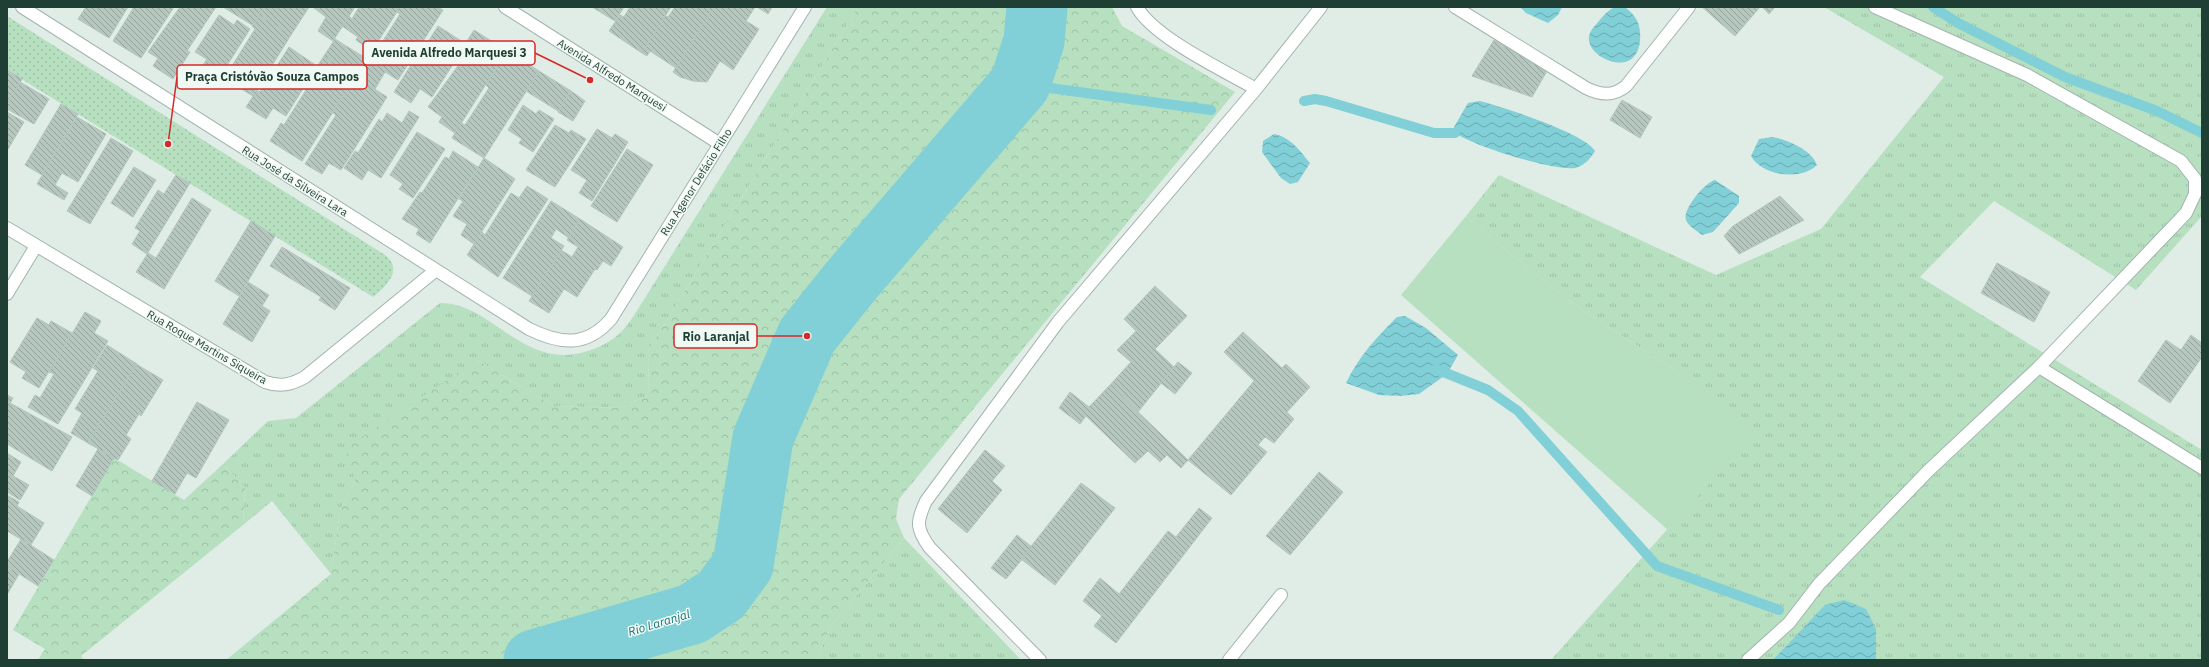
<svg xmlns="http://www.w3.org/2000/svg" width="2209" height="667" font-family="'IBM Plex Sans',sans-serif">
<defs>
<pattern id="grass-tufts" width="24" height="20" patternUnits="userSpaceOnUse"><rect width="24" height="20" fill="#b6e0bf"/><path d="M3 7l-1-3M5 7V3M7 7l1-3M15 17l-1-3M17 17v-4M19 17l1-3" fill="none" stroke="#9cc1a5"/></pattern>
<pattern id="forest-crowns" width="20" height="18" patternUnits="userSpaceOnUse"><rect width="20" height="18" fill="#b6e0bf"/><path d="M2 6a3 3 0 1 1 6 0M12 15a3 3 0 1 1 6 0" fill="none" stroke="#9cc1a5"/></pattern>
<pattern id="park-dots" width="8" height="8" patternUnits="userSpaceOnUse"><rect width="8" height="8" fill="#b6e0bf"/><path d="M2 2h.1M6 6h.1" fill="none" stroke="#9cc1a5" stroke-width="1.8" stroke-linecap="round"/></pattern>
<pattern id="water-waves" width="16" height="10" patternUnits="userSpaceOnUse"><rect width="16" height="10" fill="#81cfd7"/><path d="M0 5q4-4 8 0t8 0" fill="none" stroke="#69a9af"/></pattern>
<pattern id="building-back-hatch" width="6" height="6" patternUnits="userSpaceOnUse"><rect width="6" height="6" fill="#b5c7bf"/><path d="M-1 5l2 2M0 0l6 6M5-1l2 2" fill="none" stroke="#93a39c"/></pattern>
</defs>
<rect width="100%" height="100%" fill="#e0ece6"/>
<path fill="url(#grass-tufts)" d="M827,7H858L648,351L649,395L619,408L554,406L477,360L355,480L340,511L331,574L272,501L243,525L245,488L223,464L268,421L296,418L440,303C494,303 522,372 588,351C608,345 622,334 633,317Z
M1824,7H2202V216L2136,290L1994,201L1920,277L2202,450V660H1551L1753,433L1672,368L1583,311L1504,249L1466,216L1499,175L1716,275L1821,229L1944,77Z
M904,538L1021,660H816L832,625Z"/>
<path fill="url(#forest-crowns)" d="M858,7H1112L1122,26L1235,92L899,499L896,519L904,538L832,625L816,660H226L331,574L340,511L355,480L345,448L477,360L554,406L619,408L649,395L648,351Z
M114,458L184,500L223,464L245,488L243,525L81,656L84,660H38L45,649L13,630Z"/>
<path fill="url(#park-dots)" d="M7,16L385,255C404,270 386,286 373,297L7,70Z"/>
<path fill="#b6e0bf" d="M1466,216L1504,249L1583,311L1672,368L1754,433L1668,530L1401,295Z"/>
<path fill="url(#water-waves)" d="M1520,7H1562L1558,15L1548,23L1526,13Z
M1615,7H1625C1638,18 1641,25 1640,41C1636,79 1590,59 1589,40C1588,32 1594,27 1599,21C1603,16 1608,10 1615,7Z
M1480,101C1502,107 1585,133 1595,151C1591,158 1584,166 1575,168C1552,171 1474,146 1455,133L1454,127L1468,103Z
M1274,134C1292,138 1299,150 1310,163L1298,182L1290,184L1281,178L1262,152L1263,141Z
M1772,137C1787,139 1812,150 1817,165C1801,181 1762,176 1751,156L1759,139Z
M1715,180L1739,196V203L1713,232L1702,235C1697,231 1688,226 1686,220C1682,210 1705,182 1715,180Z
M1405,316L1426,328L1458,355L1447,374L1419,394L1400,396L1379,395L1346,383C1360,355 1375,339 1397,317Z
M1844,600L1866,609L1876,629V660H1773L1825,605Z"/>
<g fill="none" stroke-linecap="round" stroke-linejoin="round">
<path stroke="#81cfd7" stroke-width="10" d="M1933,7L1958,23L2065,77L2157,111L2202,133
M1020,84L1211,110
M1304,101L1315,99L1326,101L1434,133H1455
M1436,369L1488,390L1518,411L1657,566L1779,610"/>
<path stroke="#81cfd7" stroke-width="61" d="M534,660L692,614L721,595L743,565L763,438L807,336L850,282L1020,84L1034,41L1037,7"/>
</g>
<path fill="url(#building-back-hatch)" stroke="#b1c7bd" d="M86,7H128L109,38L78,19Z
M134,7H174L141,58L113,41Z
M180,7H216L187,51L190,52L173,79L153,66L158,58L148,52Z
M223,7H247L259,15L252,25Z
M247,7H264L259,15Z
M264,7L269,8L309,7L291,35L259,15Z
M315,7H355L333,41L318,31L326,17L314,8Z
M359,7H400L372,51L356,40L358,37L342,26L349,16L352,19Z
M400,7H437L443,10L398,80L385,72L375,89L356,77L366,61L369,63L400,14L397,12Z
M592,7H624L615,21Z
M630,7H671L642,53L609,31L620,15L624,17Z
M675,7H714L676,68L650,51L647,56L642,53L665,16L668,17Z
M714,7H755L746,21L759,29L733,70L720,61L707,82L693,81L680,77L673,72Z
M757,7H772L768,14Z
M1702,7H1760L1735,36Z
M1762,7H1775L1769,14Z
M219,15L234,25L237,20L250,29L221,75L203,65L207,59L195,52Z
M259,15L291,35L253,96L238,87L240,83L227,74L255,29L252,26Z
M438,26L466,44L432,97L420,89L411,103L394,92L411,65L413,66Z
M474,30L507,51L455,133L439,122L442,117L428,107L460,63L455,60Z
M335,39L367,59L356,77L324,56Z
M1494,40L1547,71L1532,97L1472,76Z
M289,47L317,66L286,116L273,108L266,119L246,107L257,90L260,92Z
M507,51L539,71L484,158L452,138L461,123L465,125L489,88L486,85Z
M324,56L346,71L342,76L352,82L302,161L270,141L281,123L284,125L306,90L303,88Z
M7,70L22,79L7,104Z
M539,71L571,91L558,111L526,91Z
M356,77L387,97L341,170L329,163L322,174L305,164L336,115L332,112Z
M20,82L49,99L34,124L7,109V104Z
M571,91L585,101L573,121L558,112Z
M1622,100L1652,117L1640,138L1610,120Z
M61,104L78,114L42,175L25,165Z
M523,105L536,114L539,110L554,119L533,152L519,143L522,139L508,130Z
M409,111L419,117L381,178L368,170L362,180L344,168L355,151L358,153L379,119L382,122L387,113L402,123Z
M7,112L24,122L7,151Z
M77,117L106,134L78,182L62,173L55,185L68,193L64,200L37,184Z
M555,125L569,133L571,130L586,139L555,187L526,170Z
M597,129L612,138L615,134L628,142L592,201L579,193L587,180L571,170Z
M417,132L445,149L413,198L399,189L403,184L390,175Z
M111,138L133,151L90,224L67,211Z
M627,149L653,165L617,222L591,206Z
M453,151L478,167L430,243L416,234L419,229L402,219L420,192L422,193L445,157L449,159Z
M484,158L515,179L474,244L461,235L467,224L453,216L463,201L459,199Z
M134,167L156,180L133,217L111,203Z
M176,175L190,183L147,254L132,244L140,231L135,228L158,190L164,194Z
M527,186L548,199L498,277L467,255L482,232L485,235L511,193L519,198Z
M1780,196L1804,220L1739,254L1724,236L1733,226Z
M192,198L211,210L164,289L136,272L148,253L156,258Z
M551,201L580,219L569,238L556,229L551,238L564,246L532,296L503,278Z
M580,219L623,247L611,266L603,261L597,270L595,269L577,297L564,289L549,313L529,301L561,250L572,257L578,247L567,240Z
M251,221L275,236L239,296L215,281Z
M282,247L350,288L335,310L319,300L321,297L270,266Z
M1997,263L2050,292L2034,322L1981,293Z
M248,282L269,295L262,306L270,311L252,342L223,324Z
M1155,286L1187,316L1155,349L1174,367L1138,412L1110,385L1131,362L1117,350L1136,331L1124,319Z
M85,312L101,321L94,333L108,341L58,424L28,407L35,395L40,398L54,374L49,372Z
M37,318L49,325L51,321L72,333L39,388L22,378L26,372L10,362Z
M1243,332L1282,368L1286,364L1310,387L1287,412L1224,352Z
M2191,335L2202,343V357L2170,403L2138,381L2166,340L2181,350Z
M107,345L137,364L88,443L71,433L82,413L75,409L98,371L93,368Z
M1178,362L1192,373L1175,394L1161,383Z
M136,364L163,380L141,416L139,414L126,435L131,439L118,460L88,443Z
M1254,381L1294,419L1274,443L1265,437L1258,445L1267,452L1231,495L1188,460Z
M1110,385L1188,460L1181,468L1167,455L1160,462L1148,451L1135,463L1086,416L1080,424L1059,408L1070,392L1089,407Z
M7,395L13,398L10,403L72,437L52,471L7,444Z
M197,402L229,420L196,478L187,473L175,494L152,481Z
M98,449L114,458L92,496L76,486Z
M985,450L1005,466L992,481L1002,490L967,533L938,509Z
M7,453L21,462L13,476L29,485L20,500L7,492Z
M1319,472L1343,492L1290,555L1266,536Z
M1081,483L1115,508L1055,585L1021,559Z
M7,495L19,502L17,506L44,523L31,545L7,531Z
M1199,508L1212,518L1116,643L1094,626L1102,616L1083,601L1100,578L1119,594L1168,531L1176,537Z
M1017,535L1032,547L1006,579L991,568Z
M21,539L54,560L38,586L7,566V562Z
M7,566L19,574L8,593L7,592Z"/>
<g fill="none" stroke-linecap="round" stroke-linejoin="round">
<defs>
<path id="minor" d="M22,7L529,329C560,344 586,348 611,319L805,7
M505,7L720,144
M1137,7C1153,37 1225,71 1256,89
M1455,7L1586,88C1600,95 1613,97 1626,86L1689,7
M7,228L265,382C280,387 291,385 305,377L436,270
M7,294L36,246
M2039,367L2202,468
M1040,660L930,548C916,529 916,522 926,501L1058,322L1256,89L1321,7
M1229,660L1281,595
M1748,660L1789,623L1819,584L1928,471L2039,367L2186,213L2195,194V179L2181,161L2027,75L1875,7"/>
</defs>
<use href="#minor" stroke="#a2b4ad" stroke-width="14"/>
<use href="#minor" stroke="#fff" stroke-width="12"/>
</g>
<g text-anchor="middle" stroke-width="3" stroke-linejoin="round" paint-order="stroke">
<g font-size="11" fill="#1f3e34" stroke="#f0f9f4">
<text transform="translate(612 75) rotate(32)" y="4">Avenida Alfredo Marquesi</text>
<text transform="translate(295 181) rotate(32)" y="4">Rua José da Silveira Lara</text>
<text transform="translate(696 182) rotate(-58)" y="4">Rua Agenor Defácio Filho</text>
<text transform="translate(207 347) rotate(30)" y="4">Rua Roque Martins Siqueira</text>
</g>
<g font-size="12" font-style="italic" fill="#137480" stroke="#f0f9f4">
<text transform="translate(659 623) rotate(-17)" y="4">Rio Laranjal</text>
</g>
</g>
<path fill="none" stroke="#d62828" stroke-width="1.5" d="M590 80L535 53M168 144L177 77M807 336L757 336"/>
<g fill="#d62828" stroke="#f0f9f4" stroke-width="1.5">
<circle cx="590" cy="80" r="4"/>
<circle cx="168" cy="144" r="4"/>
<circle cx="807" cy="336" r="4"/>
</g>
<g fill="#f0f9f4" stroke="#d62828" stroke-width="1.5">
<rect x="363" y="41" width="172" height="24" rx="4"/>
<rect x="177" y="65" width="190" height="24" rx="4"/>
<rect x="674" y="324" width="83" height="24" rx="4"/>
</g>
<g font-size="12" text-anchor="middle" font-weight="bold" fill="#1f3e34">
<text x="449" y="57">Avenida Alfredo Marquesi 3</text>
<text x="272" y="81">Praça Cristóvão Souza Campos</text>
<text x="716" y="341">Rio Laranjal</text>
</g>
<rect width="2209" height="667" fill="none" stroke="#1f3e34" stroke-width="16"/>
</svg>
